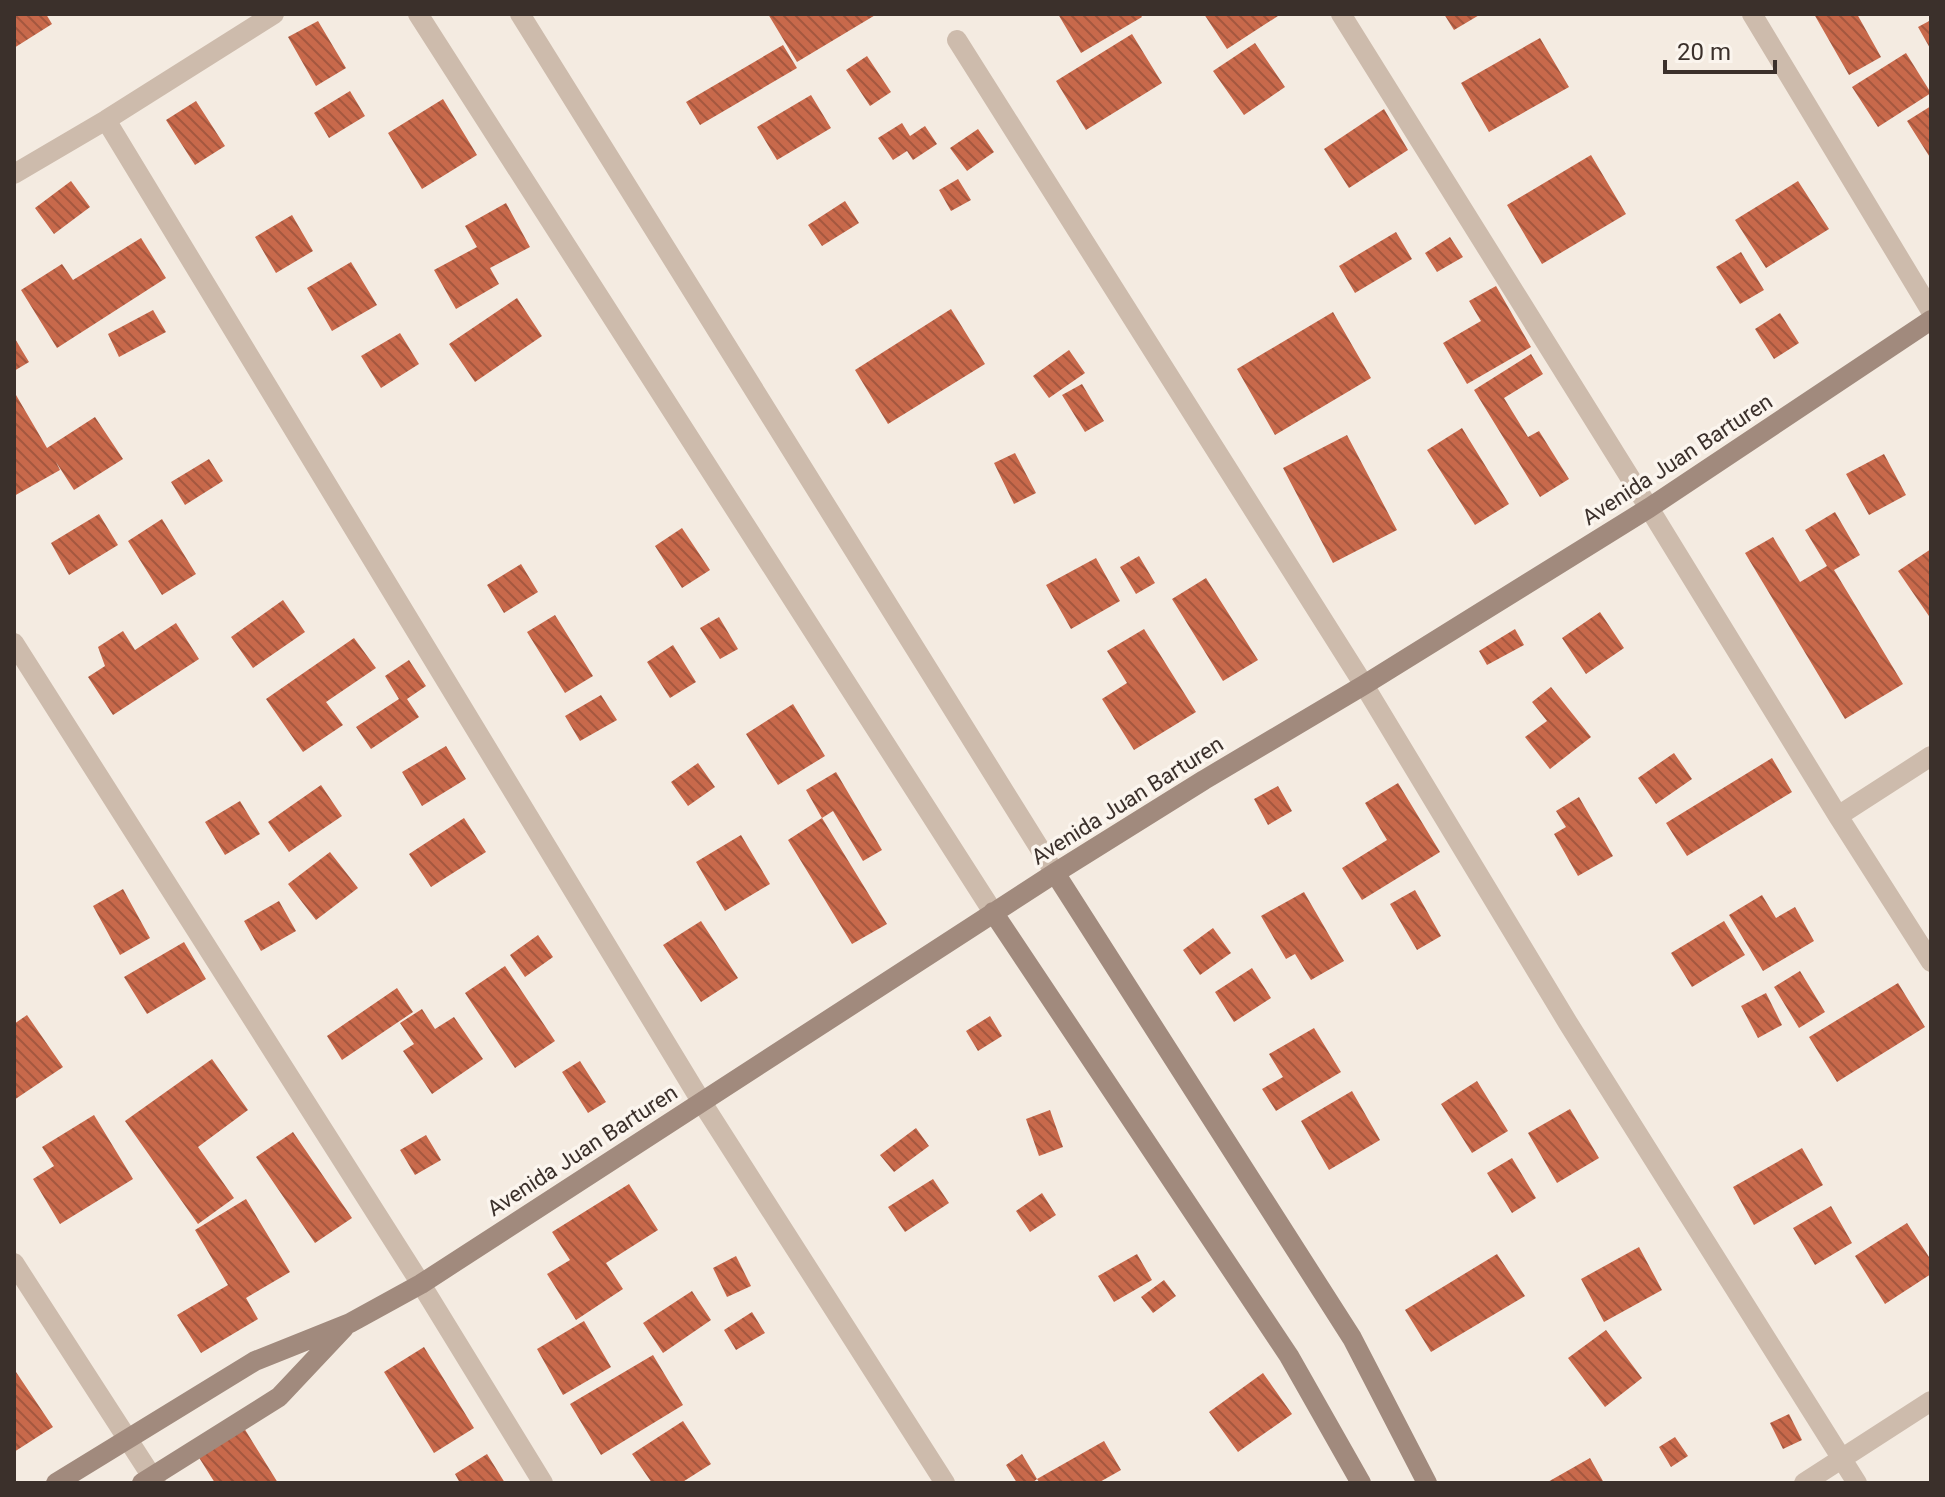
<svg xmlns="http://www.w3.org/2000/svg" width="1945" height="1497" font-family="Roboto,sans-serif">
<defs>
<pattern id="building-back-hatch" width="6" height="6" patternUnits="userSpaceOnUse" patternTransform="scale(2)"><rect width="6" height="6" fill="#c8694b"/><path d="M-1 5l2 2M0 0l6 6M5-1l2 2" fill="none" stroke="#a4573f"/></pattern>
</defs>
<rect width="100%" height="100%" fill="#f4ebe1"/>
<path fill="url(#building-back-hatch)" d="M14,14H46L52,24L14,48Z
M768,14H877L797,62Z
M1058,14H1140L1142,17L1081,53Z
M1204,14H1281L1227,49Z
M1444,14H1481L1454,30Z
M1814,14H1857L1881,57L1849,75Z
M1931,20V50L1918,27Z
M318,21L346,68L316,86L288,37Z
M1132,34L1162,83L1086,130L1056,81Z
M1540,38L1569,87L1489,132L1461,83Z
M1255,43L1285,87L1244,115L1213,71Z
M783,45L797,68L700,125L686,102Z
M1906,53L1931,93L1878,127L1852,87Z
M867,56L891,92L870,106L846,70Z
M350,91L365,116L329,138L314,113Z
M811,95L831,128L777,160L757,127Z
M443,99L477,155L422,189L388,133Z
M196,101L225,146L195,165L166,120Z
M1931,106V159L1907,121Z
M1384,109L1408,150L1349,188L1324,149Z
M902,123L910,136L925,126L937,144L913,160L907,151L893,160L878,138Z
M978,129L994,152L967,171L950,148Z
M1591,155L1626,214L1542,264L1507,205Z
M958,179L971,200L951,211L939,190Z
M71,181L90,207L54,234L35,208Z
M1798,181L1829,229L1766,268L1735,220Z
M845,201L859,223L822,246L808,225Z
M506,203L530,247L490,268L499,284L456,309L434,270L477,247L465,226Z
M292,215L313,251L276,273L255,237Z
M1396,232L1412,259L1355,293L1339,266Z
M1450,237L1463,257L1437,272L1425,253Z
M141,238L166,278L57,348L21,290L62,264L73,280Z
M1741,252L1764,290L1740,304L1716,267Z
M351,262L377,305L332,331L307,288Z
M1496,286L1531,347L1467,384L1443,343L1481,321L1469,301Z
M517,298L542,336L475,382L449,344Z
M951,309L985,364L888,424L855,370Z
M153,310L166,332L119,357L108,334Z
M1333,312L1371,378L1275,435L1237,369Z
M1780,313L1799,343L1774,359L1755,329Z
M400,333L419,364L381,388L361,356Z
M14,337L29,362L14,371Z
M1069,350L1085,373L1049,398L1033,376Z
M1531,354L1543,374L1504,398L1528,437L1539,431L1569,479L1540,497L1474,390Z
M1082,384L1104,421L1085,432L1062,395Z
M16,395L47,448L95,417L123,459L74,490L56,462L60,470L14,496V396Z
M1462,428L1509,504L1475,525L1427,450Z
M1347,435L1397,530L1333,563L1283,468Z
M1015,453L1036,493L1014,504L994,463Z
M1884,454L1906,495L1869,515L1846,474Z
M209,459L223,481L185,505L171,482Z
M1835,512L1860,555L1834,570L1903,684L1845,719L1745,553L1773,537L1800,582L1827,566L1805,530Z
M99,514L118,545L69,575L51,543Z
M162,519L196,574L162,595L128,541Z
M682,528L710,570L682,588L655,546Z
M1931,549V619L1898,571Z
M1139,556L1155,583L1136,594L1120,567Z
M1096,558L1120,601L1071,629L1046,585Z
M521,564L538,592L504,613L487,585Z
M1206,578L1258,660L1223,681L1172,599Z
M283,600L305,632L253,668L231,637Z
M1600,612L1624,648L1586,674L1562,638Z
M555,615L593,676L565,693L527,632Z
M719,617L738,649L720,659L700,628Z
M176,623L199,659L113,715L88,677L105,666L98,647L123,631L135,650Z
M1144,629L1196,712L1134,750L1102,699L1127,683L1107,651Z
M1515,629L1524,645L1487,665L1479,651Z
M354,638L376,668L326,702L343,725L303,752L266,699Z
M673,645L696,682L670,698L647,662Z
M409,660L426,686L407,699L419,717L371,749L356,727L399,699L385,676Z
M1551,687L1591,737L1550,769L1525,737L1547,721L1532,702Z
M601,695L617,720L580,741L565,716Z
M793,704L825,756L778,785L746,734Z
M446,746L466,779L422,806L402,772Z
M1674,753L1692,779L1656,804L1638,778Z
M1772,758L1792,792L1687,856L1666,823Z
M698,763L715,787L688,806L671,782Z
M836,772L882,850L863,861L833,811L822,818L806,790Z
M1398,783L1440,852L1362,900L1342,868L1387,840L1365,803Z
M321,785L342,816L289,852L268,822Z
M1278,786L1292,811L1268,825L1254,799Z
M1579,797L1613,856L1578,876L1554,834L1566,827L1556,811Z
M240,801L260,834L225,855L205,822Z
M464,818L486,852L431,887L409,854Z
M822,818L887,924L852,944L788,840Z
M741,835L770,884L725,911L696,862Z
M330,852L358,888L316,920L288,884Z
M123,889L150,938L120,955L93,906Z
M1415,890L1441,936L1417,950L1390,904Z
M1304,892L1344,961L1311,980L1295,954L1286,959L1261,916Z
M1762,895L1776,918L1795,907L1814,941L1763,971L1729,915Z
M279,901L296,931L261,951L244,921Z
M701,921L738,978L701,1002L663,945Z
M1724,921L1745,955L1692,987L1671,953Z
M1213,928L1231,953L1200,975L1183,950Z
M538,935L553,957L525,977L510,955Z
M184,942L206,979L147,1014L124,977Z
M505,966L555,1041L515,1068L465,993Z
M1252,968L1271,998L1234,1022L1215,992Z
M1800,971L1825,1012L1799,1028L1774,987Z
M1898,983L1925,1027L1837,1082L1809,1037Z
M397,988L413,1012L342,1060L327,1036Z
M1766,993L1782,1025L1758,1038L1741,1006Z
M422,1009L435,1029L454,1017L483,1059L432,1094L403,1051L414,1044L400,1023Z
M27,1015L63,1067L14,1100V1024Z
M990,1016L1002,1036L978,1051L966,1031Z
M1314,1028L1341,1072L1276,1111L1262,1089L1283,1077L1269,1054Z
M212,1059L248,1110L198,1147L234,1198L198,1224L125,1121Z
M580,1061L606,1102L588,1113L562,1072Z
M1477,1081L1508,1131L1472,1153L1441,1104Z
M1352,1091L1380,1140L1329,1170L1301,1121Z
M1570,1109L1599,1158L1557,1183L1528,1133Z
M1050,1110L1063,1147L1039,1156L1026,1119Z
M94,1115L133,1179L60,1224L33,1179L54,1166L42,1147Z
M916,1128L929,1146L894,1172L880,1155Z
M293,1132L352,1218L315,1243L256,1157Z
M426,1135L441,1160L415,1175L400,1150Z
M1802,1148L1823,1185L1754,1225L1733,1187Z
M1512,1158L1536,1198L1512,1213L1487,1173Z
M933,1179L949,1203L905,1232L888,1207Z
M629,1184L658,1230L606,1263L623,1289L576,1320L547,1274L570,1260L552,1232Z
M1042,1193L1056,1215L1030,1232L1016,1211Z
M246,1199L290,1272L246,1298L258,1319L201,1353L177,1315L228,1285L195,1230Z
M1831,1206L1852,1243L1815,1265L1793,1228Z
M1907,1223L1931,1260V1274L1885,1304L1855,1256Z
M1639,1247L1662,1290L1604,1322L1581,1279Z
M1137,1254L1152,1280L1114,1302L1098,1276Z
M1497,1254L1525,1296L1431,1352L1405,1310Z
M736,1256L751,1286L727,1297L713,1268Z
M1164,1280L1176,1296L1153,1313L1141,1297Z
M692,1291L711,1320L663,1353L643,1323Z
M752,1312L765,1333L736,1350L724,1330Z
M584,1321L611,1367L563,1395L537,1349Z
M1606,1330L1642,1378L1605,1407L1568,1358Z
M424,1347L474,1428L434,1453L384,1372Z
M653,1355L683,1405L601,1455L570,1404Z
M14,1369L53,1427L14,1452Z
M1263,1373L1292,1414L1238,1452L1209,1412Z
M1789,1414L1802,1440L1783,1449L1770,1423Z
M683,1421L711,1464L681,1483H652L632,1454Z
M244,1428L278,1483H215L198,1456Z
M1675,1437L1688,1456L1671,1467L1659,1447Z
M1104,1441L1121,1470L1098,1483H1040L1037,1479Z
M487,1454L505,1483H460L455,1474Z
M1022,1454L1037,1479L1032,1483H1017L1006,1465Z
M1590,1458L1604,1483H1546Z"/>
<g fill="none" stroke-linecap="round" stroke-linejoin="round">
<path stroke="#cdbbac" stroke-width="20" d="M418,14L993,912
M520,14L1055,873
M1341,14L1649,508L1838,816L1931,962
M1752,14L1931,311
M957,40L1364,685L1568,1023L1857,1483
M106,120L701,1101L945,1483
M14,174L106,120L274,14
M14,643L421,1284L543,1483
M1838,816L1931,756
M14,1263L156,1483
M1804,1483L1931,1401"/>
<path stroke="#a18a7d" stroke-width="20" d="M1055,873L1352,1338L1427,1483
M993,912L1289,1356L1361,1483
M56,1483L255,1361L350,1323L421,1284L1055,873L1204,780L1364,685L1649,508L1931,320
M142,1483L279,1397L344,1328"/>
</g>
<g text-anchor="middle" stroke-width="7" stroke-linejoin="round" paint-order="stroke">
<g font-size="22" fill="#3b302b" stroke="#fbf5ee">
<text transform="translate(1677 459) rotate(-33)" y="8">Avenida Juan Barturen</text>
<text transform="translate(1127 800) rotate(-32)" y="8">Avenida Juan Barturen</text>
<text transform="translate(582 1150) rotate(-33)" y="8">Avenida Juan Barturen</text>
</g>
</g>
<rect width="1945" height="1497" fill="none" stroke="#3b302b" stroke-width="32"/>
<path d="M1665 60v12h110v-12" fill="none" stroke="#3b302b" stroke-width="4"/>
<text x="1677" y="60" font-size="24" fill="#3b302b" stroke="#fbf5ee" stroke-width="6" paint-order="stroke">20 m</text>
</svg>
